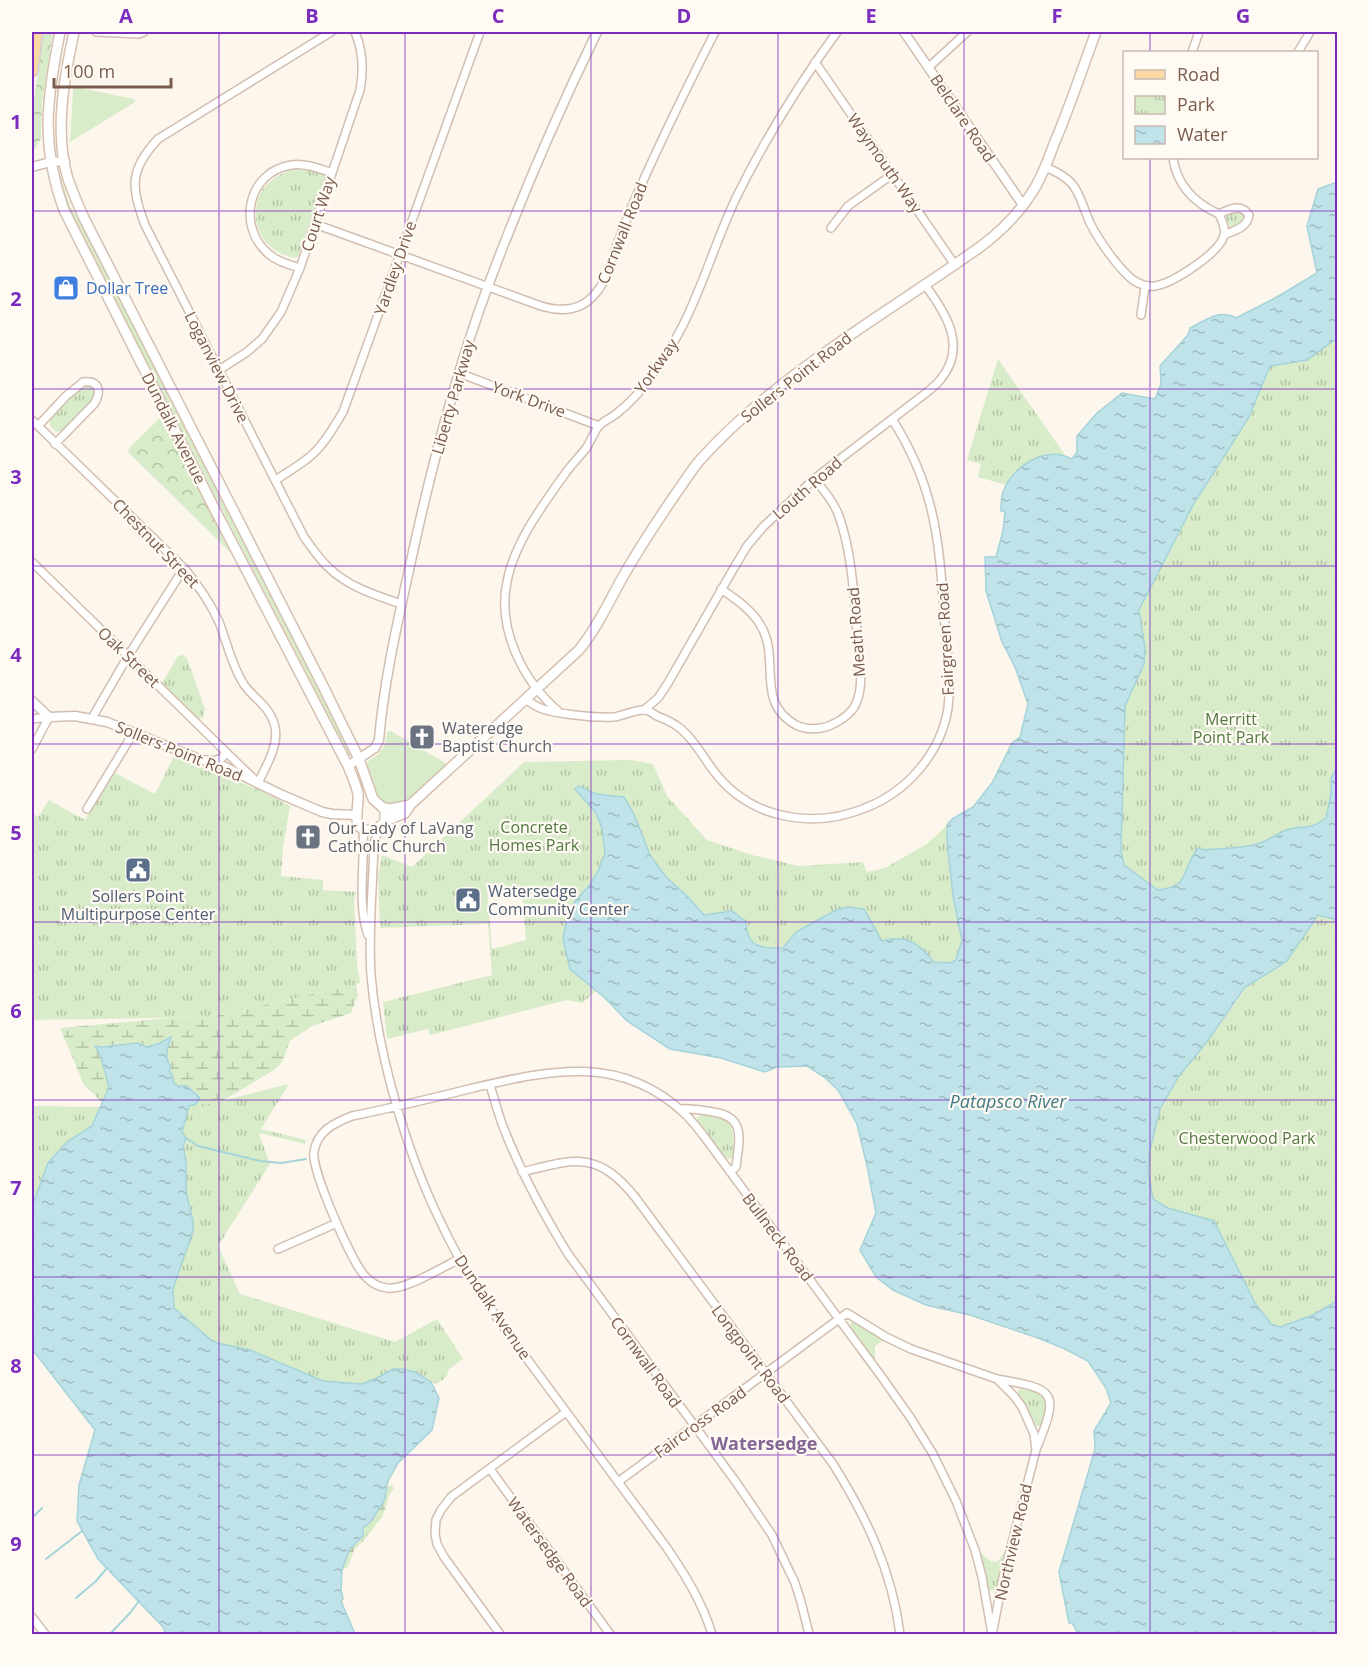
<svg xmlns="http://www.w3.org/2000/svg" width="1369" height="1666" font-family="'Open Sans',sans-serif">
<defs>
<pattern id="forest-crowns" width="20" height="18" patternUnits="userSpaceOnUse" patternTransform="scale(1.5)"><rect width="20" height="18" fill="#d8ecc9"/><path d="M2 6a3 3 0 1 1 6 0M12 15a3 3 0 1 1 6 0" fill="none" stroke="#b4c2a5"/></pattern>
<pattern id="wetland-marsh" width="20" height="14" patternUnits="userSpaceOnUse" patternTransform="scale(1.5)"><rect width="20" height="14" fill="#d8ecc9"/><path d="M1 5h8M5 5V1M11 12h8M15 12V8" fill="none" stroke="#b4c2a5"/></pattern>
<pattern id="park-tufts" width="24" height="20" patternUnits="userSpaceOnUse" patternTransform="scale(1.5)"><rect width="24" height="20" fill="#d8ecc9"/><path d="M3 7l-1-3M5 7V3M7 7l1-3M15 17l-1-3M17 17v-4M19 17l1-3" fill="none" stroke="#b4c2a5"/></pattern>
<pattern id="water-ripples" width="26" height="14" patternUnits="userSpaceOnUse" patternTransform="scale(1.5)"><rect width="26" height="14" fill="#bfe3e8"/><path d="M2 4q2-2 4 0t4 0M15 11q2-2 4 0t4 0" fill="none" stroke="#a0bbbe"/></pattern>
</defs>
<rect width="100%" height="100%" fill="#fdf6ec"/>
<path fill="#d8ecc9" d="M75,87L134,99L135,102L70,142L73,91Z
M57,173L60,174L70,206L84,228L352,752V755L349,756L82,237L67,205Z
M391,731L447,764C433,777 390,828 374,792C371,785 365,773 366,766C367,759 375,758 379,753C385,748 386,739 387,732Z"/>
<path fill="url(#forest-crowns)" d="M44,32H53L42,103L41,139L32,153V114Z
M162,416L230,552L128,452L129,448Z"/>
<path fill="url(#wetland-marsh)" d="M356,984L358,995L351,1013L312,1026L290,1041L282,1062L274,1070L221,1102L203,1108L200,1115L191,1120C188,1132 191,1144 191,1157C192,1167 190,1175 192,1185C196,1201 202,1219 199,1236C197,1244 193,1250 190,1258C186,1271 176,1310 200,1308L212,1324L229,1333L248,1336L253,1334L258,1335L266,1341L270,1348L277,1352L290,1351L313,1360L324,1369L347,1375L356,1369C360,1370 365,1374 369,1374C385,1375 385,1354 399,1352C409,1351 418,1359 428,1358L430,1356C432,1346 431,1333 444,1333C458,1345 450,1346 449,1360C448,1375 450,1377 435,1384L415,1372L402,1369H393L377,1378L362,1384L323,1381L250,1350L216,1343L211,1340L174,1308L173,1289L193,1231V1221L187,1196L186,1185V1162L183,1146L186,1139L181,1132L190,1106L196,1104L200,1098L187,1086H178L174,1083L172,1074L169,1071L171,1067C162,1055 169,1050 170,1037L158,1044L146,1047L138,1043L96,1046L101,1057L109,1087L102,1102L84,1085L60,1028L170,1018L211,1017Z
M392,1485L394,1489L388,1497L387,1504L382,1517L364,1540L354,1550L348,1567L342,1570L349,1550L361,1540L363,1528L384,1501L388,1487Z"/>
<path fill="url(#park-tufts)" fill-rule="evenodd" d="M294,167L313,168L326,176L298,257C293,259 290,257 285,255C262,247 249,220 259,197C265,181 280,175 294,167Z
M1234,210L1244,212C1247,221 1239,225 1231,227C1228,223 1226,220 1226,215Z
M1337,338L1338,767L1331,778V794L1326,818L1316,826L1304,828L1288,829L1264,842L1244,846L1204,850L1198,848C1189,859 1187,881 1174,888C1170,890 1163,889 1159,890L1124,865L1121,851L1125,706L1144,664L1145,648L1139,610L1193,505L1249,417L1270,366L1307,360Z
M998,359L1065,455H1047L1014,472L1006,485L978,477L981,464L967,460Z
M88,383L96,390L95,396L64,430L57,432L51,427L49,419L78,388Z
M183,655L187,658L205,709L203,717L199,719L162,683L178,656Z
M174,756L260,790L290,806L283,848L281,876L323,880V890L356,892L354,901L357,963L360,983L211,1017L32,1020V814L38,817L49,800L85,820L98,796L115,773L155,794Z
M631,760L653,764L667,796L707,840L752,855L799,866L863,862L867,872L885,868L927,844L947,825V841L953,896L962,940L956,959L950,963L934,962L926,952L882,941L873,927L796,932L783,948C761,949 747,948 746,922L731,911L704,915L687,896L666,877L650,855L634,814L608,794H596L579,786V795L595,812L602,828L605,853L598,871L589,886L576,900L567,918L563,939L570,969L596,991L582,1003L567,1000L430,1035L428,1029L387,1039L383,1002L492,975L488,924L380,928L378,876L382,855L412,867L524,762ZM487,887L522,896L526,940L492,949Z
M1318,915L1337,920V1301L1313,1315L1280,1327L1271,1324C1266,1316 1259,1310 1254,1301L1214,1221L1168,1208L1153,1199L1148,1171L1150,1150L1160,1109L1179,1076L1209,1039L1248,985L1286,962Z
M289,1084L261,1129L306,1140L305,1144L259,1133L270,1164L218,1246L240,1294L395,1342L437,1319L463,1359L431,1382L415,1372L393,1369L377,1378L362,1384L323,1381L250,1350L216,1343L211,1340L174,1308L173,1289L193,1231V1221L187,1196L186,1162L181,1132L189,1109Z
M32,1106L100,1107L92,1126L67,1142L48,1163L32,1207Z
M702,1115C735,1118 734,1126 733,1156L730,1159L725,1158L698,1121L697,1117Z
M854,1320L888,1337L875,1346V1360L850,1329L851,1323Z
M1020,1389C1026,1390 1034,1390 1040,1394C1049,1401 1048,1419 1041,1426H1037C1032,1420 1020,1399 1018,1392Z
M1007,1549L998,1587L992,1591L989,1590L986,1586L979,1551L990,1561L997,1562Z"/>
<path fill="url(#water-ripples)" stroke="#a5d3da" stroke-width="1.5" d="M1337,182V338L1307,360L1270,366L1249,417L1193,505L1139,610L1145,648L1144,664L1125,706L1121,851L1124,865L1158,890C1192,887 1181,868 1198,848L1204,850C1224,848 1247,849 1265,841C1272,838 1279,833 1286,830C1303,824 1309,832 1326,818L1331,794V778L1337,767V920L1318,915L1286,962L1245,987L1209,1039L1179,1076L1160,1109L1150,1150L1148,1171L1153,1199L1168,1208L1214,1221L1254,1301C1259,1310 1266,1316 1271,1324L1280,1327L1313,1315L1337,1301V1634H1078L1072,1623H1069L1059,1572L1095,1449L1094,1431L1111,1403L1106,1388L1088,1361L1065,1349L1038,1338L970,1315L926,1305L893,1290L876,1277L860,1250L876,1213L867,1166L857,1124L838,1090L824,1077L807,1066L777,1067L765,1072L721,1058L670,1049L627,1021L605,998L570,969L563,939L567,918L576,900L589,886L598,871L605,853L602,828L596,813L575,789L579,786L596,794L624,797L634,814L650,855L666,877L687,896L704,915L732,911L746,922C747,947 761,949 783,948L796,932L836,910L848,907L864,909L882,941C906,934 919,943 934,962L950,963L956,960L962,940L953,896L947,840V825L952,819L973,807L992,783L1012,743L1020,737L1028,704L1015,667L1002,642L986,591L985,557H996L1003,531L1005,511H1001C1001,505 1001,497 1003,492C1012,466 1046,445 1072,459L1077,452V436L1097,413L1122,393L1155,399L1161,384L1160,366L1188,335L1190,328C1205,321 1220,308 1236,318L1277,297L1317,273L1307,226L1318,189Z
M171,1037C168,1048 163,1056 171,1067L169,1071L172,1074L174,1083L178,1086H187L200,1098L196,1104L189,1106L182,1132L186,1138L183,1146L186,1162V1185L187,1196L193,1221V1231L173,1289L174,1308L211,1340L217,1343L250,1350L323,1381L362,1384L377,1378L393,1369H402L415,1372L431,1382L439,1398L432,1430L398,1463L388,1481L384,1501L371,1521L363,1528V1536L349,1550L342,1570L341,1593H342L343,1599L341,1601L355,1634H166L163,1627L98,1559L77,1521L79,1485L95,1430L32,1349V1207L48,1163L67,1142L92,1126L109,1087L101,1057L95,1046L101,1047L138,1043L146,1047L158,1044Z"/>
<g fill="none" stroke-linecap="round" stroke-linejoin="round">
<path stroke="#a5d3da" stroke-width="2" d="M186,1138L198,1146L260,1161L281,1163L306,1159
M32,1518L42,1508
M46,1559L82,1531
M76,1598L96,1581L107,1568
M110,1634L130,1613L139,1601"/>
<defs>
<path id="minor" d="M96,32L139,34L144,32
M331,32L158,139C129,170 131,187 145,225L304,537C312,548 319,559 329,568C349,587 375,595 401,604
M1192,52L1199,32
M1298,52L1310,32
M815,62L955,265
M929,67L967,32
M1045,167C1081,181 1077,195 1091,225C1100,242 1118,268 1133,280C1139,284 1147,287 1155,286C1173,283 1218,254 1224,236C1226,229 1222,220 1219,214C1194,203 1177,185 1173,158
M1219,214C1230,209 1241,203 1249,215C1247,228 1235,230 1224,235
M315,224L541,306C561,312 581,311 595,294C606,282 609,268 614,253C620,237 626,221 632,206C658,146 686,89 715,32
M831,228L848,206L893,174
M300,268C290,265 278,262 270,255C236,228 247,172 291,165C305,163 318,168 332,173
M1141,315L1145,286
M219,370L247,352L262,339L281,312L300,268L360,90C364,69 363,51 355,32
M459,373L599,426
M32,420L184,568C198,585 210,602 219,622C227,642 231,664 243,683C253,699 270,705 275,727C279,746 266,766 258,783L226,752
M38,426L66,396L83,382C99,380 102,391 94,404L55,444
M276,480C289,471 304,463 315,452C327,440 335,425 343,412L480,32
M32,562L226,752L222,758L213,761
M721,589C737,600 755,612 763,630C779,663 756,703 796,725C806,730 820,730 831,725C842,720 853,713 857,701C864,683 859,661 858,643C854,601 853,556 839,516C834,502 824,490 814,479
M526,700C530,702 534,705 538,707C552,714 597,718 614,717C622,716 637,709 645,710C648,710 654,714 657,716C665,719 674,723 681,729C698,743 707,766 723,782C737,797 757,809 777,814C807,822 836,820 865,808C907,792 941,753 948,708C952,676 946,645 944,613C939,537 934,485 892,419
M644,710L658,698L668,683L731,573L747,546L763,527L814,479L926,393C931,389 936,385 940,380C968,347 946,313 925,285
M558,711C523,681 497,629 507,582C514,543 544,503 567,471C573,463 581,455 587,447C591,440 594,433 598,427C603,421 611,418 616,414C626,406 635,398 642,388C657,369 671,349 682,327C703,286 716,240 736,198C765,139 799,84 837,32
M92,718L128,656L184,568
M32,719L49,717
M32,749L49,717
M87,809L134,732
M363,829C365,863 357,905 368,935
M379,829L374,843C373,887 368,931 371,975C378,1057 408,1158 445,1231C460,1263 480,1292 499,1321L667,1548C686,1576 702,1602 712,1634
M490,1085C495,1101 499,1118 506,1134C523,1176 544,1215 568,1254L736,1482L772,1535L795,1583L801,1602L809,1634
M680,1109C691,1108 701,1110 713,1112C747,1117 739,1140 736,1167L730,1172
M522,1172C574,1159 597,1150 635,1197L833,1464C867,1518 892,1571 900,1634
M278,1249L337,1223
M459,1259C443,1267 404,1291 387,1288C378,1287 370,1282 364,1275C351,1260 311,1170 314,1152C317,1131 334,1123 352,1116C392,1108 433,1098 473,1088C550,1070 622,1053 686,1115C693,1122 700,1131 706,1139L881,1376L910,1417L933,1454L956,1501L975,1550L982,1577L992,1634
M997,1379C1055,1389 1060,1391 1037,1447
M490,1469L610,1634
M618,1482L847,1313L886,1337L911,1349L997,1379L1014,1396L1022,1407L1034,1434L1036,1450L1003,1578L993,1630
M32,1617L45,1634
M500,1634L444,1557L437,1544L435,1534L436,1520L441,1510L451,1497L566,1412"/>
<path id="tertiary" d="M904,32L1023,205
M32,167L50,162L65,161
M32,701L49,717L75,716L107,722L202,760L213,761L280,794L322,812L332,814L356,815
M348,766L375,748L379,740C384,680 398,620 411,561C431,468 455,375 488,286C520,200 557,114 597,32"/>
<path id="secondary" d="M60,32C47,97 40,145 64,210L211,502L348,766C352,776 356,784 358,794C360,809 347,833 375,830L382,825L385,821V811L382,807L373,799L359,759L322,684L84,218C78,205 73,193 68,179C54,132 64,79 74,32
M382,807L390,809L410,805
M385,821L405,813L410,805L579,650C596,629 608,604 621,580C638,550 657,521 677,492C685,481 692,469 701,459C780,372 886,314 980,247C1002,231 1022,210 1036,186C1043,173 1049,158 1054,144C1070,107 1082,69 1096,32"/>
<path id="primary" d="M32,71L37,32"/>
</defs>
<use href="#minor" stroke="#d1beb0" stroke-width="10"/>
<use href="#tertiary" stroke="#d1beb0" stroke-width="11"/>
<use href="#secondary" stroke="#d6c0b0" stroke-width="12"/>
<use href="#primary" stroke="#dad1cd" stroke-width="14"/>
<use href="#minor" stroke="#fff" stroke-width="7"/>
<use href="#tertiary" stroke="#fff" stroke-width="8"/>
<use href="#secondary" stroke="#fff" stroke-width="9"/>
<use href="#primary" stroke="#fbd9a5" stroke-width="10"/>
</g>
<path fill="none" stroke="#7b2cbf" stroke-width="1.5" stroke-opacity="0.55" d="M219,32V1634M405,32V1634M591,32V1634M778,32V1634M964,32V1634M1150,32V52M1150,158V1634M32,211H1338M32,389H1338M32,566H1338M32,744H1338M32,922H1338M32,1100H1338M32,1277H1338M32,1455H1338"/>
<defs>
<symbol id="shop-square" viewBox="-11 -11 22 22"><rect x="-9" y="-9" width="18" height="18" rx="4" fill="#3f7fe0" stroke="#fffaf3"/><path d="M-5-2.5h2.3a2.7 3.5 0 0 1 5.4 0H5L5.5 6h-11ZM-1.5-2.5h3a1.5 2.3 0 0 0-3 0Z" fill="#fff"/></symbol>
<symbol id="church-square" viewBox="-11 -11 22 22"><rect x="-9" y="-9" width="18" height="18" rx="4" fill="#6b7280" stroke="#fffaf3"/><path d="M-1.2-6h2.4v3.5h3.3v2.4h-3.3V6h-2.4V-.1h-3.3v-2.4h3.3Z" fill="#fff"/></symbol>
<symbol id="civic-square" viewBox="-11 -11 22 22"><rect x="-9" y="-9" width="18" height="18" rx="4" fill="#5c6f8a" stroke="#fffaf3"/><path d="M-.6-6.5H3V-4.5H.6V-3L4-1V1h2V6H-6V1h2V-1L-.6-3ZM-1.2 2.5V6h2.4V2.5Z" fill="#fff"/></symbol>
</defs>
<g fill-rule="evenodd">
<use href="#shop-square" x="51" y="273" width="30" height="30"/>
<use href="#church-square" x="407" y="722" width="30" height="30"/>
<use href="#church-square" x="293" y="822" width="30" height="30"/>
<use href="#civic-square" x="123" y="855" width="30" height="30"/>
<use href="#civic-square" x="453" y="885" width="30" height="30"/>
</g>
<g text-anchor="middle" stroke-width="4.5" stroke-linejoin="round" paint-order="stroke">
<g font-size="16" fill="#7a5c4d" stroke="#fffaf3">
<text transform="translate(963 118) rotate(56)" y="6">Belclare Road</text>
<text transform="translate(885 163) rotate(55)" y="6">Waymouth Way</text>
<text transform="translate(318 214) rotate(-72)" y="6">Court Way</text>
<text transform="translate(622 233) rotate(-68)" y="6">Cornwall Road</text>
<text transform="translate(395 268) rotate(-71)" y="6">Yardley Drive</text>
<text transform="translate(656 366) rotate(-55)" y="6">Yorkway</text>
<text transform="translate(217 367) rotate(63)" y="6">Loganview Drive</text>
<text transform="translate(796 377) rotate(-38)" y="6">Sollers Point Road</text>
<text transform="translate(453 397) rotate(-74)" y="6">Liberty Parkway</text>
<text transform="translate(529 399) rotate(20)" y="6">York Drive</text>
<text transform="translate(174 428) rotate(63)" y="6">Dundalk Avenue</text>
<text transform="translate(807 488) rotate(-41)" y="6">Louth Road</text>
<text transform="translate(156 543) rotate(46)" y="6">Chestnut Street</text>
<text transform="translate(856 632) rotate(-94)" y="6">Meath Road</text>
<text transform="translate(945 639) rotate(-93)" y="6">Fairgreen Road</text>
<text transform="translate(129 657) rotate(44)" y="6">Oak Street</text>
<text transform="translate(179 751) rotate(22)" y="6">Sollers Point Road</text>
<text transform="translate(778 1237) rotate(53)" y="6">Bullneck Road</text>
<text transform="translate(493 1307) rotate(56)" y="6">Dundalk Avenue</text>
<text transform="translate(751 1354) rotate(53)" y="6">Longpoint Road</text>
<text transform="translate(646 1362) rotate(54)" y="6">Cornwall Road</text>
<text transform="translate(700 1422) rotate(-36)" y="6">Faircross Road</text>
<text transform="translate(1013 1542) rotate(-77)" y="6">Northview Road</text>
<text transform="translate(550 1552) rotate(54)" y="6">Watersedge Road</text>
</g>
<g font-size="16" fill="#366cbe" stroke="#fffaf3" text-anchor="start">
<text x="86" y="294">Dollar Tree</text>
</g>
<g font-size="16" fill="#537a41" stroke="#fffaf3">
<text x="1231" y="725">Merritt<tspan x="1231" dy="18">Point Park</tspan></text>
<text x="534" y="833">Concrete<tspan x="534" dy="18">Homes Park</tspan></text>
<text x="1247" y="1144">Chesterwood Park</text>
</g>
<g font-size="16" fill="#5b616d" stroke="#fffaf3" text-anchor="start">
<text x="442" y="734">Wateredge<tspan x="442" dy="18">Baptist Church</tspan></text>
<text x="328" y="834">Our Lady of LaVang<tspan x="328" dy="18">Catholic Church</tspan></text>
</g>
<g font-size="16" fill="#4e5e75" stroke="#fffaf3" text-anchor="start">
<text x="488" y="897">Watersedge<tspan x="488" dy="18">Community Center</tspan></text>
<text x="138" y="902" text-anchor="middle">Sollers Point<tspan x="138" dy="18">Multipurpose Center</tspan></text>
</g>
<g font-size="18" font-style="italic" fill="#437c86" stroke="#fffaf3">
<text x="1008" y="1108">Patapsco River</text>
</g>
<g font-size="18" font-weight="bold" fill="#846695" stroke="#fffaf3">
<text x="764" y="1450">Watersedge</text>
</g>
</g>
<rect width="1369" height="1666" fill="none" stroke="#fffaf3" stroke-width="66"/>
<rect x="1123" y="51" width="195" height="108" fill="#fffaf3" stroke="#cabbb1" stroke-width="1.5"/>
<rect x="1135" y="70" width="30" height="9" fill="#fbd9a5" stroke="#cabbb1" stroke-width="1.5"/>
<text x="1177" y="81" font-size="18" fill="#7a5c4d">Road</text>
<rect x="1135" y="96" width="30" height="18" fill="url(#park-tufts)" stroke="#cabbb1" stroke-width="1.5"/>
<text x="1177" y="111" font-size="18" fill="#7a5c4d">Park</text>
<rect x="1135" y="126" width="30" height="18" fill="url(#water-ripples)" stroke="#cabbb1" stroke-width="1.5"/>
<text x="1177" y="141" font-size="18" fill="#7a5c4d">Water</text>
<path d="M54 78v9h117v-9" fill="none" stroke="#7a5c4d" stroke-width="3"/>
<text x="63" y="78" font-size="18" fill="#7a5c4d" stroke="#fffaf3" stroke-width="4.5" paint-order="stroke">100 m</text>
<rect x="33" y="33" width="1303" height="1600" fill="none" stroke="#7b2cbf" stroke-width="2"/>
<g font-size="20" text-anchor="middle" font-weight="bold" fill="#7b2cbf">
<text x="126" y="23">A</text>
<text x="312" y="23">B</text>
<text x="498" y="23">C</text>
<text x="684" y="23">D</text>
<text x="871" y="23">E</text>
<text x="1057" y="23">F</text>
<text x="1243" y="23">G</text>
<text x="16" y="129">1</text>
<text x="16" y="306">2</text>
<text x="16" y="484">3</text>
<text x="16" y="662">4</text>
<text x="16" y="840">5</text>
<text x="16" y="1018">6</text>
<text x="16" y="1195">7</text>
<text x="16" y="1373">8</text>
<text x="16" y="1551">9</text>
</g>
</svg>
